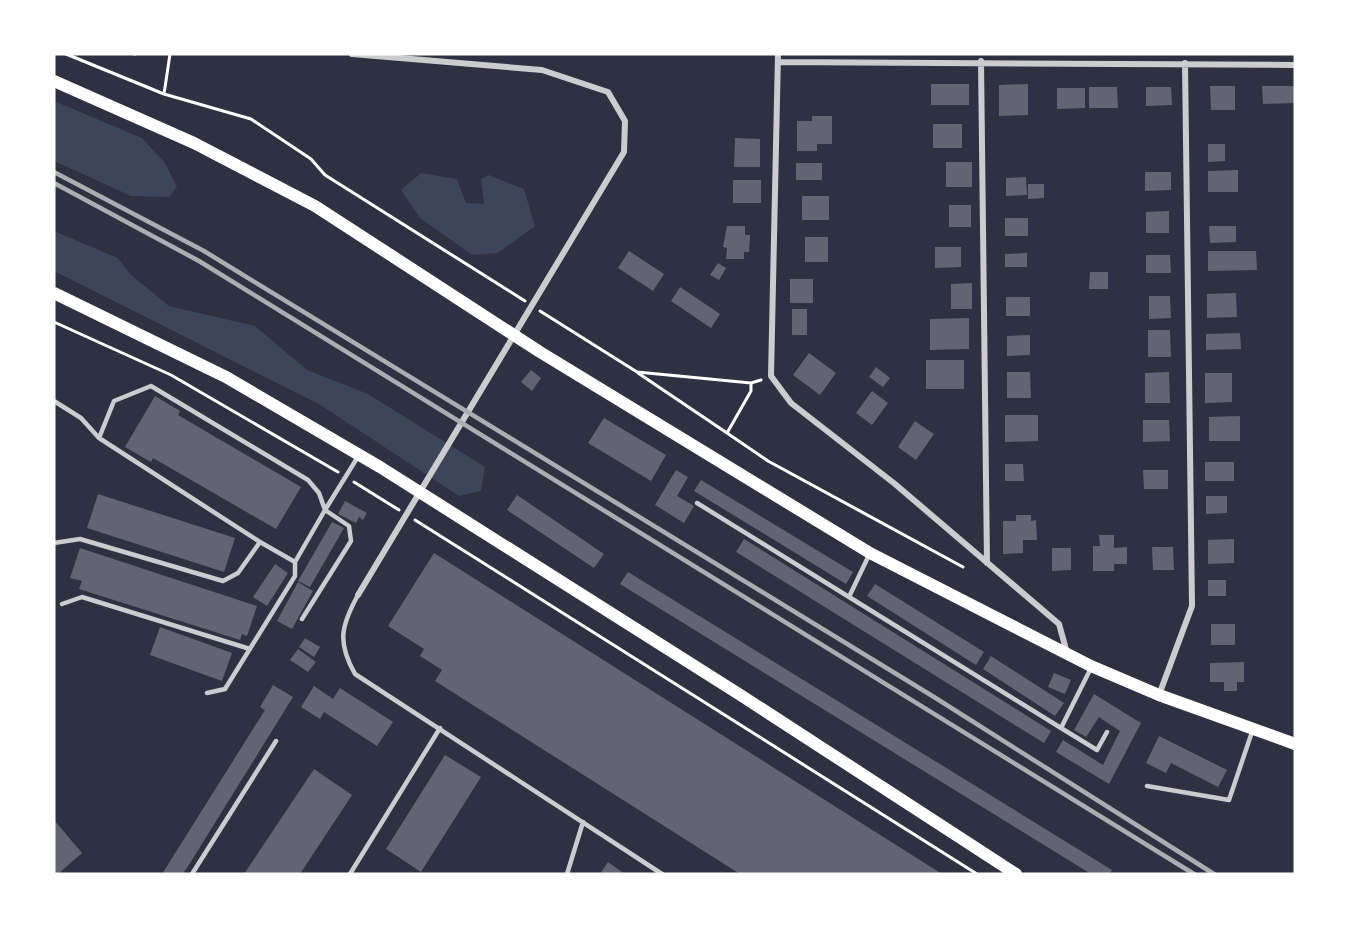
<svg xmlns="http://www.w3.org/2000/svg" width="1349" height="928" font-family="'PT Sans Narrow',sans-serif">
<rect width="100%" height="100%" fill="#2d3142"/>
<path fill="#3c4559" d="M54,101L142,138L165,163L177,187L169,197L131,196L54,161Z
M421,173L457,179L466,203L484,204L481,179L489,175L524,189L535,226L498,253L472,255L420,218L401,190Z
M54,231L118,258L130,274L169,306L255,326L307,370L368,394L485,467L481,491L459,496L319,404L54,271Z"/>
<path fill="#626471" d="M931,84H969V105H931Z
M1028,84V115L999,116V85Z
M1210,86H1235V110H1211Z
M1262,86H1295V103L1263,104Z
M1089,87H1117L1118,108H1089Z
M1146,87H1171L1172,105L1146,106Z
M1057,88H1085V108L1057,109Z
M812,116H832V144H817V151H797V121H812Z
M933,124H962V148H933Z
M735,138L760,139V167H734Z
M1208,144H1225V161L1208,162Z
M946,162H972V187H946Z
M796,163H822V180H796Z
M1238,170V192H1208V171Z
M1145,172H1171V190L1145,191Z
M1026,177L1027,195L1006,196V178Z
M733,180H761V203H733Z
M1028,184H1044V198L1028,199Z
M802,196H829V220H802Z
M949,205H971V227H949Z
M1169,211V233H1146V212Z
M1005,218H1028V236H1005Z
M727,226H745V235H750L749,252H744V259H726L727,248L723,247Z
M1209,226H1236V242L1210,243Z
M805,237H828V262H805Z
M935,247H961V267L935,268Z
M629,251L664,274L653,291L618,268Z
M1208,251H1256L1257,270L1208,271Z
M1027,253V267H1005V254Z
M1146,255H1170L1171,273H1146Z
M718,263L726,268L719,280L710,275Z
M1090,272H1108V289H1089Z
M790,279H813V303H790Z
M972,283V309H951V284Z
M680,287L720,314L711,328L671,301Z
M1236,293L1237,317L1207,318V294Z
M1149,296H1170L1171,318L1149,319Z
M1006,297H1030V316H1006Z
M792,309H807V335H792Z
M969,318V349L930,350V319Z
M1148,330H1170L1171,357H1148Z
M1240,333L1241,349L1206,350V334Z
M1030,335V355L1007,356V336Z
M809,353L836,373L820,395L793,375Z
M926,360H964V389H926Z
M876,367L890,378L883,387L869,377Z
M531,370L541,378L532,391L521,382Z
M1007,372H1030L1031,398H1007Z
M1169,372L1170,403H1145V373Z
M1205,373H1232V402L1205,403Z
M872,391L888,403L872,425L856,413Z
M155,396L180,411L178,415L301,487L276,529L153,458L151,462L125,447Z
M1005,415H1038V441L1005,442Z
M1240,416V441H1209V417Z
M604,418L666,455L651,481L588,443Z
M1143,420H1169L1170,441L1143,442Z
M915,421L934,434L916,460L898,447Z
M1205,462H1234V481H1205Z
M1005,464H1023L1024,481H1005Z
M676,470L688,477L677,496L694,506L684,523L655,505Z
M1143,470H1168V489H1144Z
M701,480L853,572L846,584L694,491Z
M98,494L235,538L224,572L87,528Z
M517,495L604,554L594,568L507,510Z
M1206,496H1227V513L1206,514Z
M345,501L367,513L363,520L359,517L356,523L338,514Z
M1016,515H1031V521L1036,520L1037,540H1023V553L1003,554V521H1016Z
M332,522L344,528L310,587L298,581Z
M1099,535H1114V548L1127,547V564H1114V571H1093V546H1100Z
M744,539L1051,731L1044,743L736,552Z
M1234,539V563L1208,564V540Z
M1152,547H1173L1174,570H1153Z
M80,548L257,606L247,636L242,634L240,640L79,589L82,581L70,578Z
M1052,548H1071V570L1052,571Z
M434,553L942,874H740L435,681L442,670L420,656L424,649L388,626Z
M275,564L288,573L267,606L253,597Z
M628,572L1112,870L1109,874H1091L620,584Z
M1208,580H1226V596H1208Z
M298,582L313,591L292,629L277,621Z
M875,584L984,652L976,665L867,596Z
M1211,624H1235V645H1211Z
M160,627L232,653L222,681L150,655Z
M305,638L320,647L314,657L299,647Z
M298,649L316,662L308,672L290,660Z
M991,656L1064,703L1055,716L983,669Z
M1244,662V682H1237V691H1224V682H1210V663Z
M1054,673L1071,680L1065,694L1048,687Z
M273,685L293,697L187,868L182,874H162L265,710L260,707Z
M314,686L333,699L340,688L393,722L377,746L324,712L320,719L301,707Z
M1094,694L1141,723L1109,784L1056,752L1063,740L1103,765L1120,731L1099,717L1086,737L1074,730Z
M1159,736L1227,770L1218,787L1171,763L1166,773L1146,763Z
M445,755L481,777L421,872L386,849Z
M314,769L352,795L300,874H244Z
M54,820L82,853L58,874H54Z
M608,862L625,874H600Z"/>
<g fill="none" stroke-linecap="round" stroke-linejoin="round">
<path stroke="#fff" stroke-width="3" d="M66,54L164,94L251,119L311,159L325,175L525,301
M134,54H135
M164,94L170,54
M540,311L637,372L751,383L761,380
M54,322L171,375L338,472
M638,373L727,433L751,391V383
M727,433L768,461L963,567
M354,482L399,510
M415,520L977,874"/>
<path stroke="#caccd0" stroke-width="4.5" d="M54,401L81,418L99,438
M697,503L849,597L870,553
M54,543L80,539L223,581L238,573L260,542L295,562
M358,595C341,626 337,642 355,674L662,874
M849,597L1061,728L1091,668
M62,604L82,597L250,649
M302,619L351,541L349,526L325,510L359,455
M207,693L225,689L295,576V562L325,510L319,493L308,480L151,386L114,401L99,438L260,542
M1061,728L1097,750L1107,732
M1147,786L1229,800L1253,729
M192,874L276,741
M350,874L440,728
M567,874L583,822"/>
<path stroke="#caccd0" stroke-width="6" d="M352,54L542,70L608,92L625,121L624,152L358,595
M778,54L771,376L791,403L895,484L1059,624L1067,653
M981,61L987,563
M778,62L1295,65
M1159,695L1192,606L1185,63"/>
<path stroke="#fff" stroke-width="12" d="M54,81L194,143L315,206L540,352L870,553L1091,666L1159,695L1295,744
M54,293L226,377L380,467L742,696L1016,874"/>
<path stroke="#abadb3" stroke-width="4.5" d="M54,172L204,251L934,697L1214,874
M54,183L199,261L1194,874"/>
</g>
<rect width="1349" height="928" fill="none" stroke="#ffffff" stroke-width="111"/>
</svg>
